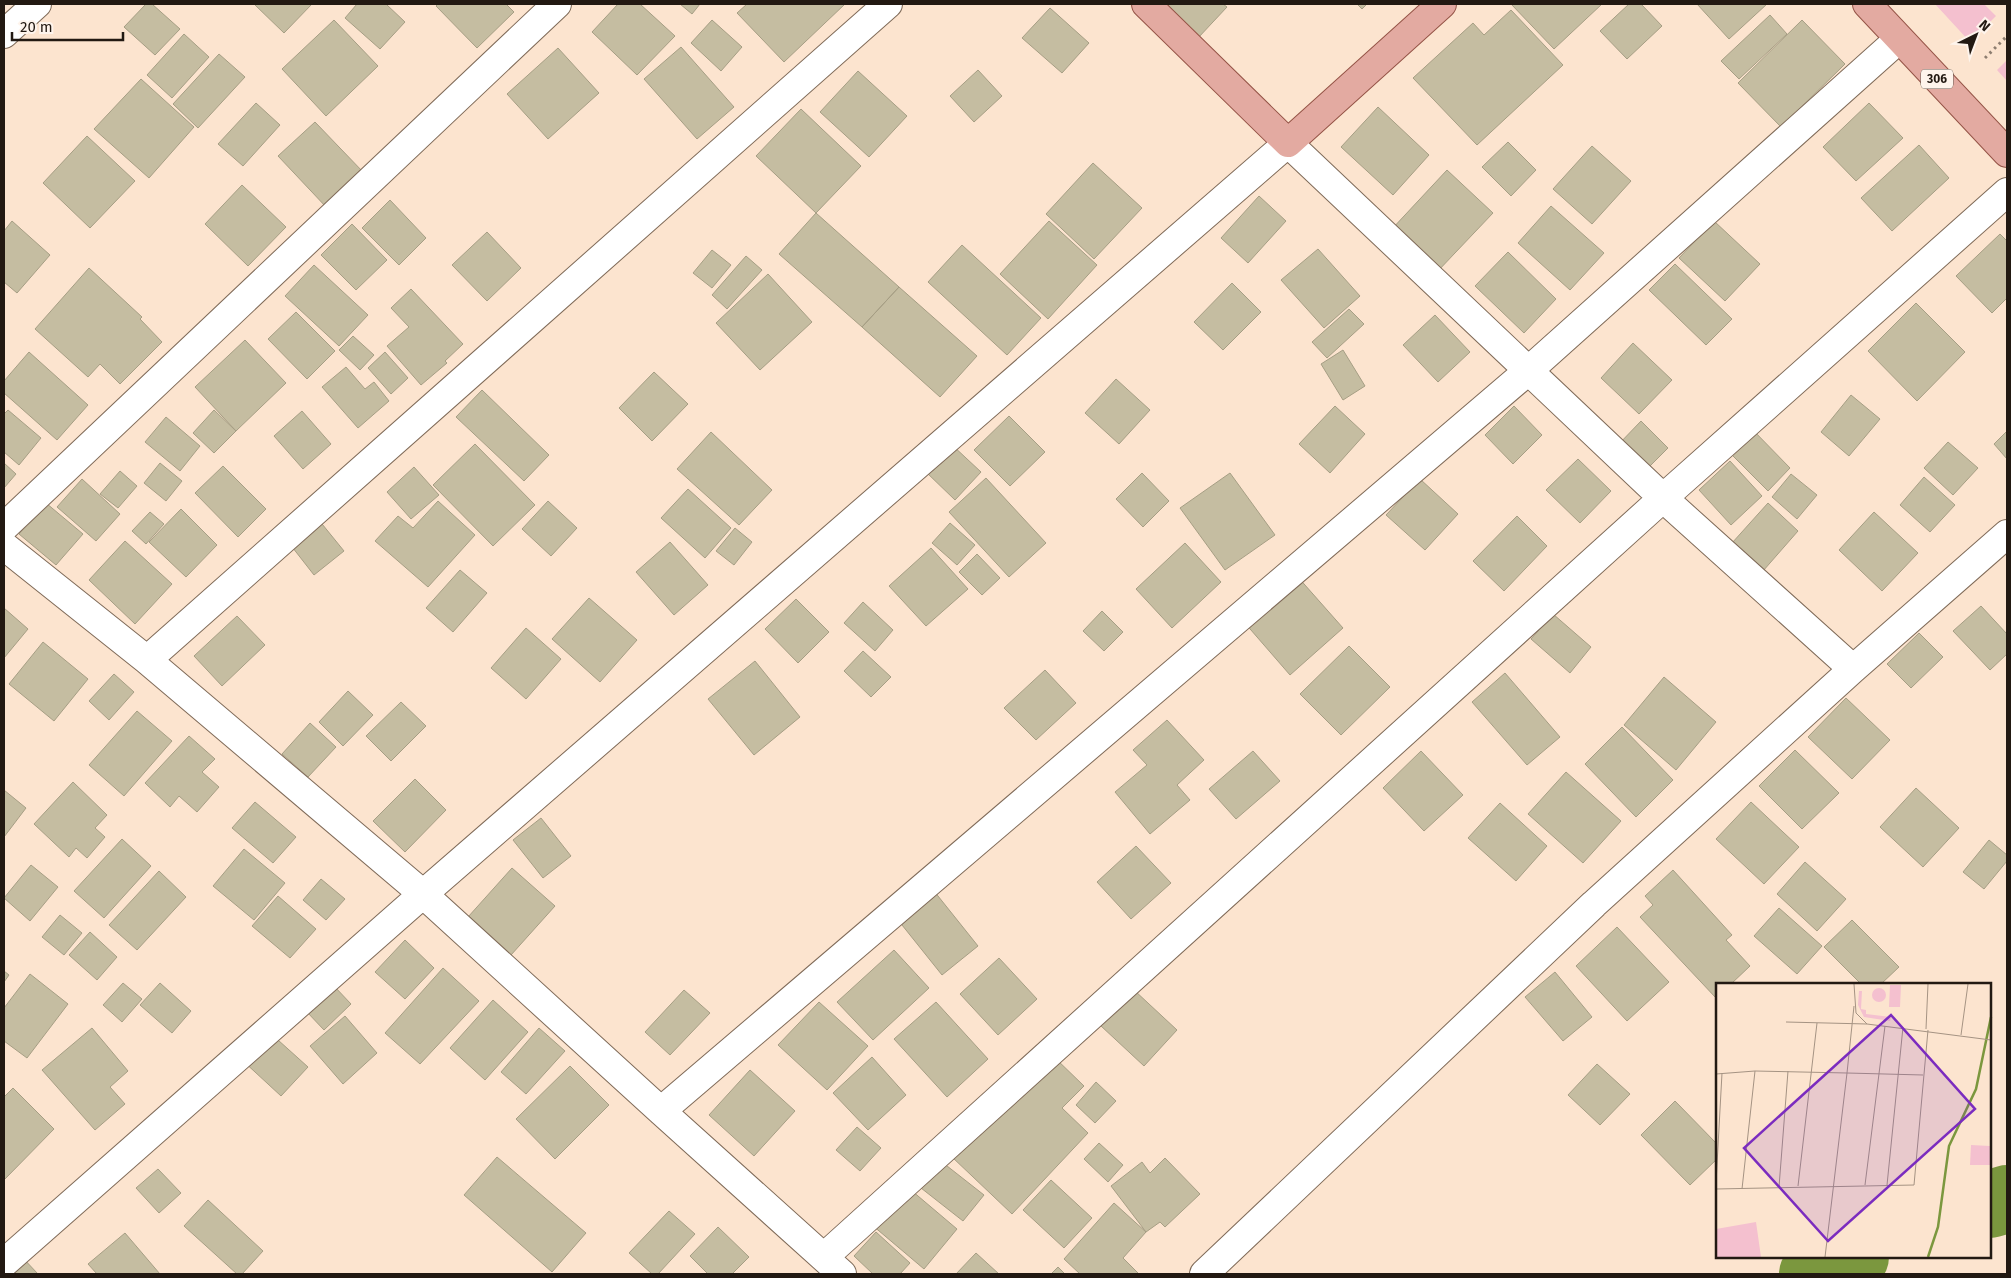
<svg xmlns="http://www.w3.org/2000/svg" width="2011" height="1278" font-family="'Fira Sans',sans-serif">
<rect width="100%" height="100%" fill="#fce4cf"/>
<path fill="#f4c0cf" d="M1935,4H1984L1996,16L1970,42Z
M2007,60V81L1997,70Z"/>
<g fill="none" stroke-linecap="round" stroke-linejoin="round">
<path stroke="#7b973e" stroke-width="68" d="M1990,1204L2007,1199
M1813,1274L1855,1257"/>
</g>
<path fill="#c5bda1" stroke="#a69e84" d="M146,4H152L180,29L155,55L124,27Z
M254,4H312L284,33Z
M357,4H386L405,22L380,49L345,18Z
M438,4H506L514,12L477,48L436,6Z
M618,4H640L675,36L637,75L592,32Z
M680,4H700L692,14Z
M747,4H845L784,62L737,13Z
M1163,4H1223L1227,7L1198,38Z
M1357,4H1367L1362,9Z
M1511,4H1602L1554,49Z
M1629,4H1641L1662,26L1627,59L1600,31Z
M1697,4H1767L1729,39Z
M1050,8L1089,43L1062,73L1022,38Z
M1511,10L1563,65L1477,145L1413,78L1473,23L1484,35Z
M1770,15L1787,34L1739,79L1721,61Z
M334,20L378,66L326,116L282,69Z
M712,20L742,47L721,71L691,43Z
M1802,20L1845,64L1781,127L1738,83Z
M184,34L209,57L172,98L147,75Z
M681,47L734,107L697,139L644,79Z
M558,48L599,93L548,139L507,94Z
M219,54L245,77L198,128L173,104Z
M978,70L1002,96L974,122L950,96Z
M858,71L907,116L869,157L820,112Z
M141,79L194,127L149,178L94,129Z
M256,103L280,125L243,166L218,144Z
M1869,103L1903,138L1856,181L1823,147Z
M1378,107L1429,155L1393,195L1341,147Z
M801,109L861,166L816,213L756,156Z
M315,122L364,173L327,208L278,156Z
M87,136L135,181L90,228L43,183Z
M1508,142L1536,170L1511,196L1482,167Z
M1919,145L1949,178L1892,231L1861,198Z
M1592,146L1631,181L1592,224L1553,189Z
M1093,163L1142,208L1094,259L1046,214Z
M1447,170L1493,213L1436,273L1391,230Z
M242,185L286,227L248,266L205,224Z
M1259,196L1286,221L1248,263L1221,238Z
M390,200L426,238L399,265L362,228Z
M1551,206L1604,253L1570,290L1518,243Z
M816,213L899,287L862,327L779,254Z
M12,221L50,255L17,293L4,282V231Z
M1049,221L1097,265L1048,319L1000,274Z
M1714,221L1760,264L1725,301L1679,258Z
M352,224L387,260L356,290L321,255Z
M487,232L521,268L487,301L452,265Z
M2000,234L2007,241V298L1992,313L1956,276Z
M962,245L1041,318L1007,355L928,282Z
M1318,249L1360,296L1324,328L1281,280Z
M712,250L731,265L712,288L693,273Z
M1508,252L1556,299L1524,333L1475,286Z
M746,256L762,270L727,309L712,295Z
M1675,264L1732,319L1706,345L1649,290Z
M314,265L368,315L339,346L285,296Z
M89,268L142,317L140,319L162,342L120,384L100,364L88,377L35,329Z
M768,274L812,322L760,370L716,323Z
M1232,283L1261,312L1223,350L1194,322Z
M899,287L977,356L940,397L862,327Z
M411,289L463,344L445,361L447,363L421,385L387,346L409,327L391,308Z
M1916,303L1965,352L1917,401L1868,351Z
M1349,309L1364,324L1327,358L1312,342Z
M296,312L335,351L307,379L268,339Z
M1435,315L1470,352L1438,382L1403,345Z
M353,336L374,355L360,370L339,350Z
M245,340L286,383L236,431L195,387Z
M1633,343L1672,380L1639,414L1601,378Z
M1343,350L1365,386L1343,400L1321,364Z
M29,352L88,405L57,440L4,393V381Z
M385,352L408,378L391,394L368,368Z
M346,367L365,389L374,382L389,401L358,428L322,387Z
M654,372L688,404L652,441L619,408Z
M1116,379L1150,410L1119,444L1085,413Z
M482,390L549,455L524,481L456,417Z
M1851,395L1880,419L1849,456L1821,432Z
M1335,406L1365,434L1330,473L1299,444Z
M1514,406L1542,435L1513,464L1485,435Z
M8,410L41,438L19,465L4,452V414Z
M214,410L236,431L214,453L193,433Z
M302,411L331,444L303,469L274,436Z
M1009,416L1045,452L1010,486L974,450Z
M166,417L200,446L180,471L145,442Z
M1641,421L1668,448L1644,472L1617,446Z
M1749,426L1790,468L1768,491L1726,449Z
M2007,431V459L1994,444Z
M711,432L772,490L739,525L677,469Z
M1948,442L1978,468L1953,495L1924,468Z
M475,444L535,505L493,546L433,485Z
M951,444L981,472L955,500L925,471Z
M1578,459L1611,491L1580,523L1546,490Z
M1730,461L1762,496L1731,525L1699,490Z
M4,463L16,474L4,488Z
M160,463L182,481L166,501L144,483Z
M223,466L266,509L238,537L195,493Z
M414,467L439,495L411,519L387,492Z
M120,471L137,486L118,508L100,494Z
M1142,473L1169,501L1143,527L1116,499Z
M1230,473L1275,535L1225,570L1180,508Z
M1791,474L1817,495L1797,519L1772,497Z
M1924,477L1955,505L1930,532L1900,505Z
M986,478L1046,543L1009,577L949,512Z
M82,479L120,514L96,541L57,507Z
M1420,479L1458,514L1425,550L1386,515Z
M688,489L731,528L705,558L661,518Z
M438,501L475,535L428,587L375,541L398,516L413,528Z
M548,501L577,528L551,556L522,529Z
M46,503L83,534L56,565L19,534Z
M1768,503L1798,531L1763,571L1732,543Z
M181,509L217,545L186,577L149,542Z
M150,512L164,524L146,544L132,531Z
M1874,512L1918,553L1882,591L1839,550Z
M1517,516L1547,546L1504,591L1473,561Z
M318,519L344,551L314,575L289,543Z
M950,523L975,545L957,565L932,543Z
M735,528L752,542L734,565L716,551Z
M125,541L172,584L135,624L89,580Z
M670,542L708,585L674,615L636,572Z
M1185,543L1221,582L1172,628L1136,589Z
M931,548L968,589L926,626L889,586Z
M977,554L1000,578L982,595L959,572Z
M460,570L487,593L453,632L426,608Z
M1297,576L1343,628L1290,675L1244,622Z
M589,598L637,640L600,682L552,639Z
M796,599L829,632L798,663L765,629Z
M863,602L893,630L875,651L844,623Z
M1981,606L2007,634V654L1990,670L1953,631Z
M4,608L28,629L4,658Z
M1102,611L1123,632L1104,651L1083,631Z
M1553,614L1591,647L1570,673L1531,639Z
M237,616L265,645L222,686L194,656Z
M526,628L561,659L526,699L491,668Z
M1919,633L1943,657L1911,688L1887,664Z
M43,642L88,679L54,721L9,684Z
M1349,646L1390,687L1341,735L1300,694Z
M863,651L891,677L871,697L844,671Z
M755,661L800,717L754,755L708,699Z
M1045,670L1076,703L1036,740L1004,708Z
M1505,673L1560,737L1527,765L1472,702Z
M114,674L134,692L109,720L89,701Z
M1664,677L1716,722L1676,770L1624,725Z
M348,691L373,715L343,746L319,722Z
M1846,698L1890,740L1852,779L1808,737Z
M401,702L426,726L391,761L366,736Z
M137,711L172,741L124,796L89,765Z
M1167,720L1204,760L1177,785L1190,800L1150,834L1115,792L1147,765L1133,750Z
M310,723L336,747L308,777L282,754Z
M1622,727L1673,780L1636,817L1585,764Z
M189,736L215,759L202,772L219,787L197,812L179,796L170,807L145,783Z
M1795,750L1839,793L1802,829L1759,786Z
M1253,751L1280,781L1236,819L1209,789Z
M1421,751L1463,795L1424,831L1383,788Z
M1566,772L1621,821L1583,863L1528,814Z
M415,779L446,810L405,852L373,821Z
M73,782L107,815L95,828L105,837L87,858L76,848L69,857L34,824Z
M1916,788L1959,828L1923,867L1880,827Z
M4,790L26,808L4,837Z
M255,802L296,837L273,863L232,828Z
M1751,802L1799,847L1764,884L1716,839Z
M1500,803L1547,846L1516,881L1468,838Z
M541,818L571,856L543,878L513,840Z
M122,839L151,866L104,918L74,891Z
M1989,840L2007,855V861L1984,889L1963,872Z
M1136,846L1171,883L1131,919L1097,882Z
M244,849L285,883L254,920L213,886Z
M1805,862L1846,899L1817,931L1777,894Z
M31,865L58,887L30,921L4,898Z
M512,868L555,906L511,955L468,917Z
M1673,870L1732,935L1726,940L1750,966L1731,984H1717L1716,998L1640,917L1653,905L1645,896Z
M159,871L186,897L137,950L109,925Z
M321,879L345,899L326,920L303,900Z
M930,886L978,946L942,975L894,915Z
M278,896L316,929L290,958L252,926Z
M1779,908L1822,946L1797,974L1754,936Z
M60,915L82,933L64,955L42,937Z
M1852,920L1899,967L1881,984H1861L1824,947Z
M1617,927L1669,982L1627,1021L1576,966Z
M90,932L117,957L97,980L69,955Z
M405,940L434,968L405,999L375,972Z
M894,950L929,988L873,1040L837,1002Z
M999,958L1037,999L998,1035L960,994Z
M443,968L479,1001L420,1064L385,1033Z
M4,971L9,975L4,982Z
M1555,972L1592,1017L1563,1041L1525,997Z
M30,974L68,1004L27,1058L4,1041V1008Z
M123,983L142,999L122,1022L103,1005Z
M160,983L191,1011L172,1033L140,1005Z
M334,986L351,1004L324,1030L307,1012Z
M684,990L710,1013L670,1055L645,1032Z
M1134,990L1177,1030L1144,1066L1101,1026Z
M493,1000L528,1032L485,1080L450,1048Z
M819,1002L868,1046L827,1090L778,1045Z
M936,1002L988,1059L947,1097L894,1039Z
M345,1016L377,1053L343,1084L310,1046Z
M92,1028L128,1071L110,1087L125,1104L95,1130L42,1070Z
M539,1028L565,1051L526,1094L501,1072Z
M268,1031L308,1067L281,1096L242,1060Z
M1053,1056L1084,1086L1062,1108L1088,1133L1012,1214L952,1157Z
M872,1057L906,1095L868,1130L833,1093Z
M1597,1064L1630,1094L1600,1125L1568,1095Z
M570,1066L609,1105L555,1159L516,1119Z
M750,1070L795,1111L754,1156L709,1115Z
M1096,1082L1116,1101L1095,1123L1076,1105Z
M13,1088L54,1129L4,1180V1097Z
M1675,1101L1717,1144V1159L1690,1185L1641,1135Z
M857,1127L881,1148L860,1171L836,1150Z
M1099,1143L1123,1165L1108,1182L1084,1159Z
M497,1157L586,1233L552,1272L464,1195Z
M1165,1158L1200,1194L1165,1227L1160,1222L1146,1232L1111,1186L1142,1162L1150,1173Z
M942,1162L984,1195L963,1221L921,1188Z
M158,1169L181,1193L159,1213L136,1188Z
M1051,1180L1092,1218L1064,1248L1023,1210Z
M905,1185L957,1229L924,1269L872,1225Z
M208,1200L263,1251L242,1274H237L184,1226Z
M1114,1203L1146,1232L1123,1258L1139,1274H1080L1064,1259Z
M669,1211L695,1234L658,1274H652L629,1253Z
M718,1227L749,1257L732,1274H708L690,1256Z
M876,1232L910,1263L900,1274H873L854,1256Z
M125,1233L160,1274H97L88,1264Z
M976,1253L999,1274H956Z
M22,1257L38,1274H4Z
M1058,1267L1065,1274H1051Z"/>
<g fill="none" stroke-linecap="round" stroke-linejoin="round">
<defs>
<path id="minor" d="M4,34L37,4
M4,527L557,4
M4,546L147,660L423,894L661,1111L842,1274
M147,660L888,4
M661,1111L1528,371L1899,39
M824,1257L1663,498L2007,192
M4,1263L423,894L1288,143L1663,498L1853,669
M1204,1274L1594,904L1853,669L2007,534"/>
<path id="major" d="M1146,4L1288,143L1442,4
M1867,4L2007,153"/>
</defs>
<use href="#minor" stroke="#7f6a58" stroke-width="30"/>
<use href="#major" stroke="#945346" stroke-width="30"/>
<path stroke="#8d7d6f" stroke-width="3" stroke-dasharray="2.5 4" stroke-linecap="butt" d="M1985,58L2007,36"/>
<use href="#minor" stroke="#fff" stroke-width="28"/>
<use href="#major" stroke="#e3aaa1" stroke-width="28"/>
</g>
<g text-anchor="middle" stroke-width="5" stroke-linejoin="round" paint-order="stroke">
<rect fill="#fef4ec" stroke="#645b53" stroke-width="1" x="1921" y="69.5" width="32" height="19" rx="4"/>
<g font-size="12" font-weight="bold" fill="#221912">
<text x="1937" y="83">306</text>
</g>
</g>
<g transform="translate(1716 983)">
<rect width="275" height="275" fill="#fce4cf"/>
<path d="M174,2H185L184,24H173ZM156 12a7 7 0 1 1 14 0a7 7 0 1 1-14 0ZM143,8H146L145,26L150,27V31L175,34L174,38L148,34L142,22ZM255,162L274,163V182H254ZM40,239L45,274H0V246Z" fill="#f4c0cf"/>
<path fill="none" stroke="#7b973e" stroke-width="2.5" d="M212,274L222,244L233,163L260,106L275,34"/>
<path fill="none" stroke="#a59383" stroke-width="1" d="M138,1L140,30L151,41L275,57M70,39L151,41M210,46L212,1M245,52L252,1M0,91L39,88L131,90L138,23M0,200L6,90M149,202L169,43M171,202L187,44M82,203L101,40M63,204L72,88M0,206L198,202L212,47M26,206L39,88M109,274L131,90L207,92"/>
<path fill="#7b2cbf" fill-opacity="0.15" stroke="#7b2cbf" stroke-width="2.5" d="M175,32L259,126L112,258L28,165Z"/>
<rect width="275" height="275" fill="none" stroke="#221912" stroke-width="2.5"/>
</g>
<rect width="2011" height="1278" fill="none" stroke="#221912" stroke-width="10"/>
<g transform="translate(1976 35) rotate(42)" stroke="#fef4ec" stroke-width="4" paint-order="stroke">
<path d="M0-4L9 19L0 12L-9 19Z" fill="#221912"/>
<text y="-8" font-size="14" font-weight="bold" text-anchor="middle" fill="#221912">N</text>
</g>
<path d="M12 32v8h111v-8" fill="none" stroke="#221912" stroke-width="2.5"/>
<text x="20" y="32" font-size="15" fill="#221912" stroke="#fef4ec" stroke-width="4" paint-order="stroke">20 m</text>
</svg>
